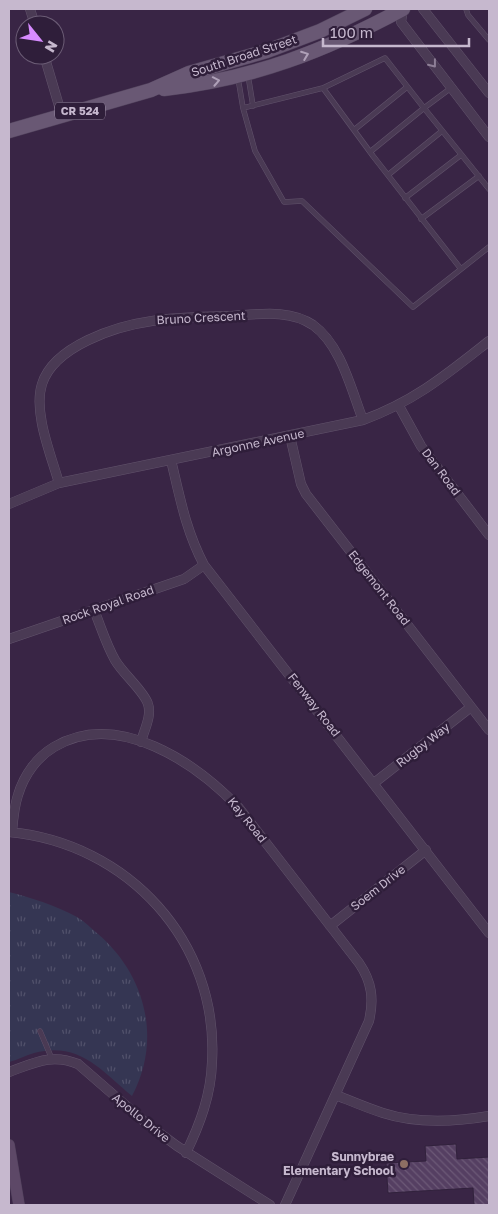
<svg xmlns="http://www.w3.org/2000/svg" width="498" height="1214" font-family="'Golos Text',sans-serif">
<defs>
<pattern id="park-tufts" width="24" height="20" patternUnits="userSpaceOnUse" patternTransform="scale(1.25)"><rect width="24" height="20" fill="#353653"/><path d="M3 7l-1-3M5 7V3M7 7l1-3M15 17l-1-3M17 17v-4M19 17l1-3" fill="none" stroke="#51516b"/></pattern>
<pattern id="building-back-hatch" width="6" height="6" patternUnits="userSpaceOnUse" patternTransform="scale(1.25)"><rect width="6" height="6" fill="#553f62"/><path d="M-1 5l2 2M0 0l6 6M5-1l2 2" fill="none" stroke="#6c5977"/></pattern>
</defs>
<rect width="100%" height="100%" fill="#392545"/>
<path fill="url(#park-tufts)" d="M9,892C32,898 55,905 77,917C84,921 91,928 98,934C146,975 162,1040 132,1096C101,1070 79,1041 34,1053C26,1055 18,1060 9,1062Z"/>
<path fill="url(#building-back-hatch)" stroke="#31213c" d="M456,1144L457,1159L489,1157V1205H474L473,1188L388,1193L386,1163L426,1161L425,1146Z"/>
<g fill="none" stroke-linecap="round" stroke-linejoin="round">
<defs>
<path id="lane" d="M466,9L468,15L489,40
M248,75L253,106
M238,78L243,108
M323,88L373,156L461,269
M451,88L424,108L385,58L323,88L243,108L255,151L284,202L302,201L413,307L489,247
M354,130L407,87
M370,152L424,108L489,189
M388,175L442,131
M405,198L461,155
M421,219L479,176
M40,1031L52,1059"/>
<path id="street" d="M30,9L35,25
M403,9L401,22L489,137
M423,9L489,93
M44,55L62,116
M399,406L421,446L489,535
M290,436L301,484L306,494L489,730
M171,460C180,498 186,531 204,565L489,933
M59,483C51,455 33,412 42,384C54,346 116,326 152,321C177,317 203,317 228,316C255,315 288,308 313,325C341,345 351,389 363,420
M9,504L59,483L363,420C415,401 447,374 489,341
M94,610C101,627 106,644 115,660C123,674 144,691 148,704C152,716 144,730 141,742
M9,639L184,579L204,565
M374,783L471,707
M9,832C128,843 219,942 212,1062C211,1095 200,1124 186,1153
M12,832C13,820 14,807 18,795C24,775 37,757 54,747C118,709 196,763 239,808L359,963C372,982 374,999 369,1021L285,1205
M330,926L426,850
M9,1072C34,1063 51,1053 78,1064L146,1123L177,1146L270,1205
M336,1095C351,1101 367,1108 383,1113C417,1124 454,1122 489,1116"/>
<path id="secondary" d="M9,1145L19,1205"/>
<path id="primary" d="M164,89C253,79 325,51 403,9
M9,131L151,90L189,73L267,51L320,31L365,9"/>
</defs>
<use href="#lane" stroke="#62536c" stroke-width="5.5"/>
<use href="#street" stroke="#62536c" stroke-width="10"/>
<use href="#secondary" stroke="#50415b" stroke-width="12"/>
<use href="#primary" stroke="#50415b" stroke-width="15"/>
<use href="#lane" stroke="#4a3a54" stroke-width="4.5"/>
<use href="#street" stroke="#4a3a54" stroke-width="9"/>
<use href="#secondary" stroke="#5d4867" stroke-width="11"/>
<use href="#primary" stroke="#695874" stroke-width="14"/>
</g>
<defs><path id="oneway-chevron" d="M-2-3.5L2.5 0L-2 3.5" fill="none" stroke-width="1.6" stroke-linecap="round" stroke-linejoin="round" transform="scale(1.25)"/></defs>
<g stroke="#afa0b8">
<use href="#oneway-chevron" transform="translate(305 55) rotate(-21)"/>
<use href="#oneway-chevron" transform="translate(216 81) rotate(-11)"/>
</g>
<use stroke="#8e7f97" href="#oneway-chevron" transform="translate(433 64) rotate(52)"/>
<circle fill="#8d6e63" stroke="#2f1e3a" stroke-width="2" cx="404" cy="1164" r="5"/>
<g text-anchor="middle" stroke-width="5" stroke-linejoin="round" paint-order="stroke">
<rect fill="#2f1e3a" stroke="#998aa2" stroke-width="1" x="55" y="102.5" width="50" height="17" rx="4"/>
<g font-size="11" font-weight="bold" fill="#c6b8ce">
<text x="80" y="115">CR 524</text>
</g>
<g font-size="12" fill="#c6b8ce" stroke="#2f1e3a">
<text transform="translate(244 56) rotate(-18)" y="4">South Broad Street</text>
<text transform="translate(201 318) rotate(-3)" y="4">Bruno Crescent</text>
<text transform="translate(258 443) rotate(-12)" y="4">Argonne Avenue</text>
<text transform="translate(441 472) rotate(53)" y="4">Dan Road</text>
<text transform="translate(379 588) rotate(52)" y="4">Edgemont Road</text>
<text transform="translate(108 605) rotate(-19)" y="4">Rock Royal Road</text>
<text transform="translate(314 705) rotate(52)" y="4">Fenway Road</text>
<text transform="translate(423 745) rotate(-38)" y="4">Rugby Way</text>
<text transform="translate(247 820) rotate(51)" y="4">Kay Road</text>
<text transform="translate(378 888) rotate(-38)" y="4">Soem Drive</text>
<text transform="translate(141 1118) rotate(39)" y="4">Apollo Drive</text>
</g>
<g font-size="12" font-weight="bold" fill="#c6b8ce" stroke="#2f1e3a" text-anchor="end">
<text x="394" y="1161">Sunnybrae<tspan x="394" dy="14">Elementary School</tspan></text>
</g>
</g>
<rect width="498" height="1214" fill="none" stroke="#c6b8ce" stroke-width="20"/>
<g transform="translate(40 40) rotate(120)"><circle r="24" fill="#2f1e3a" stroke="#6b5c75"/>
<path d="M0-4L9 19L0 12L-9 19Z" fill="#d78bff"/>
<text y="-8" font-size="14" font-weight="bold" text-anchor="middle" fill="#c6b8ce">N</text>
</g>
<path d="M323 38v8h146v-8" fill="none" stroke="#c6b8ce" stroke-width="2.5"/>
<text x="330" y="38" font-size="15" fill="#c6b8ce" stroke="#2f1e3a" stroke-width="4" paint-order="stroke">100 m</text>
</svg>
